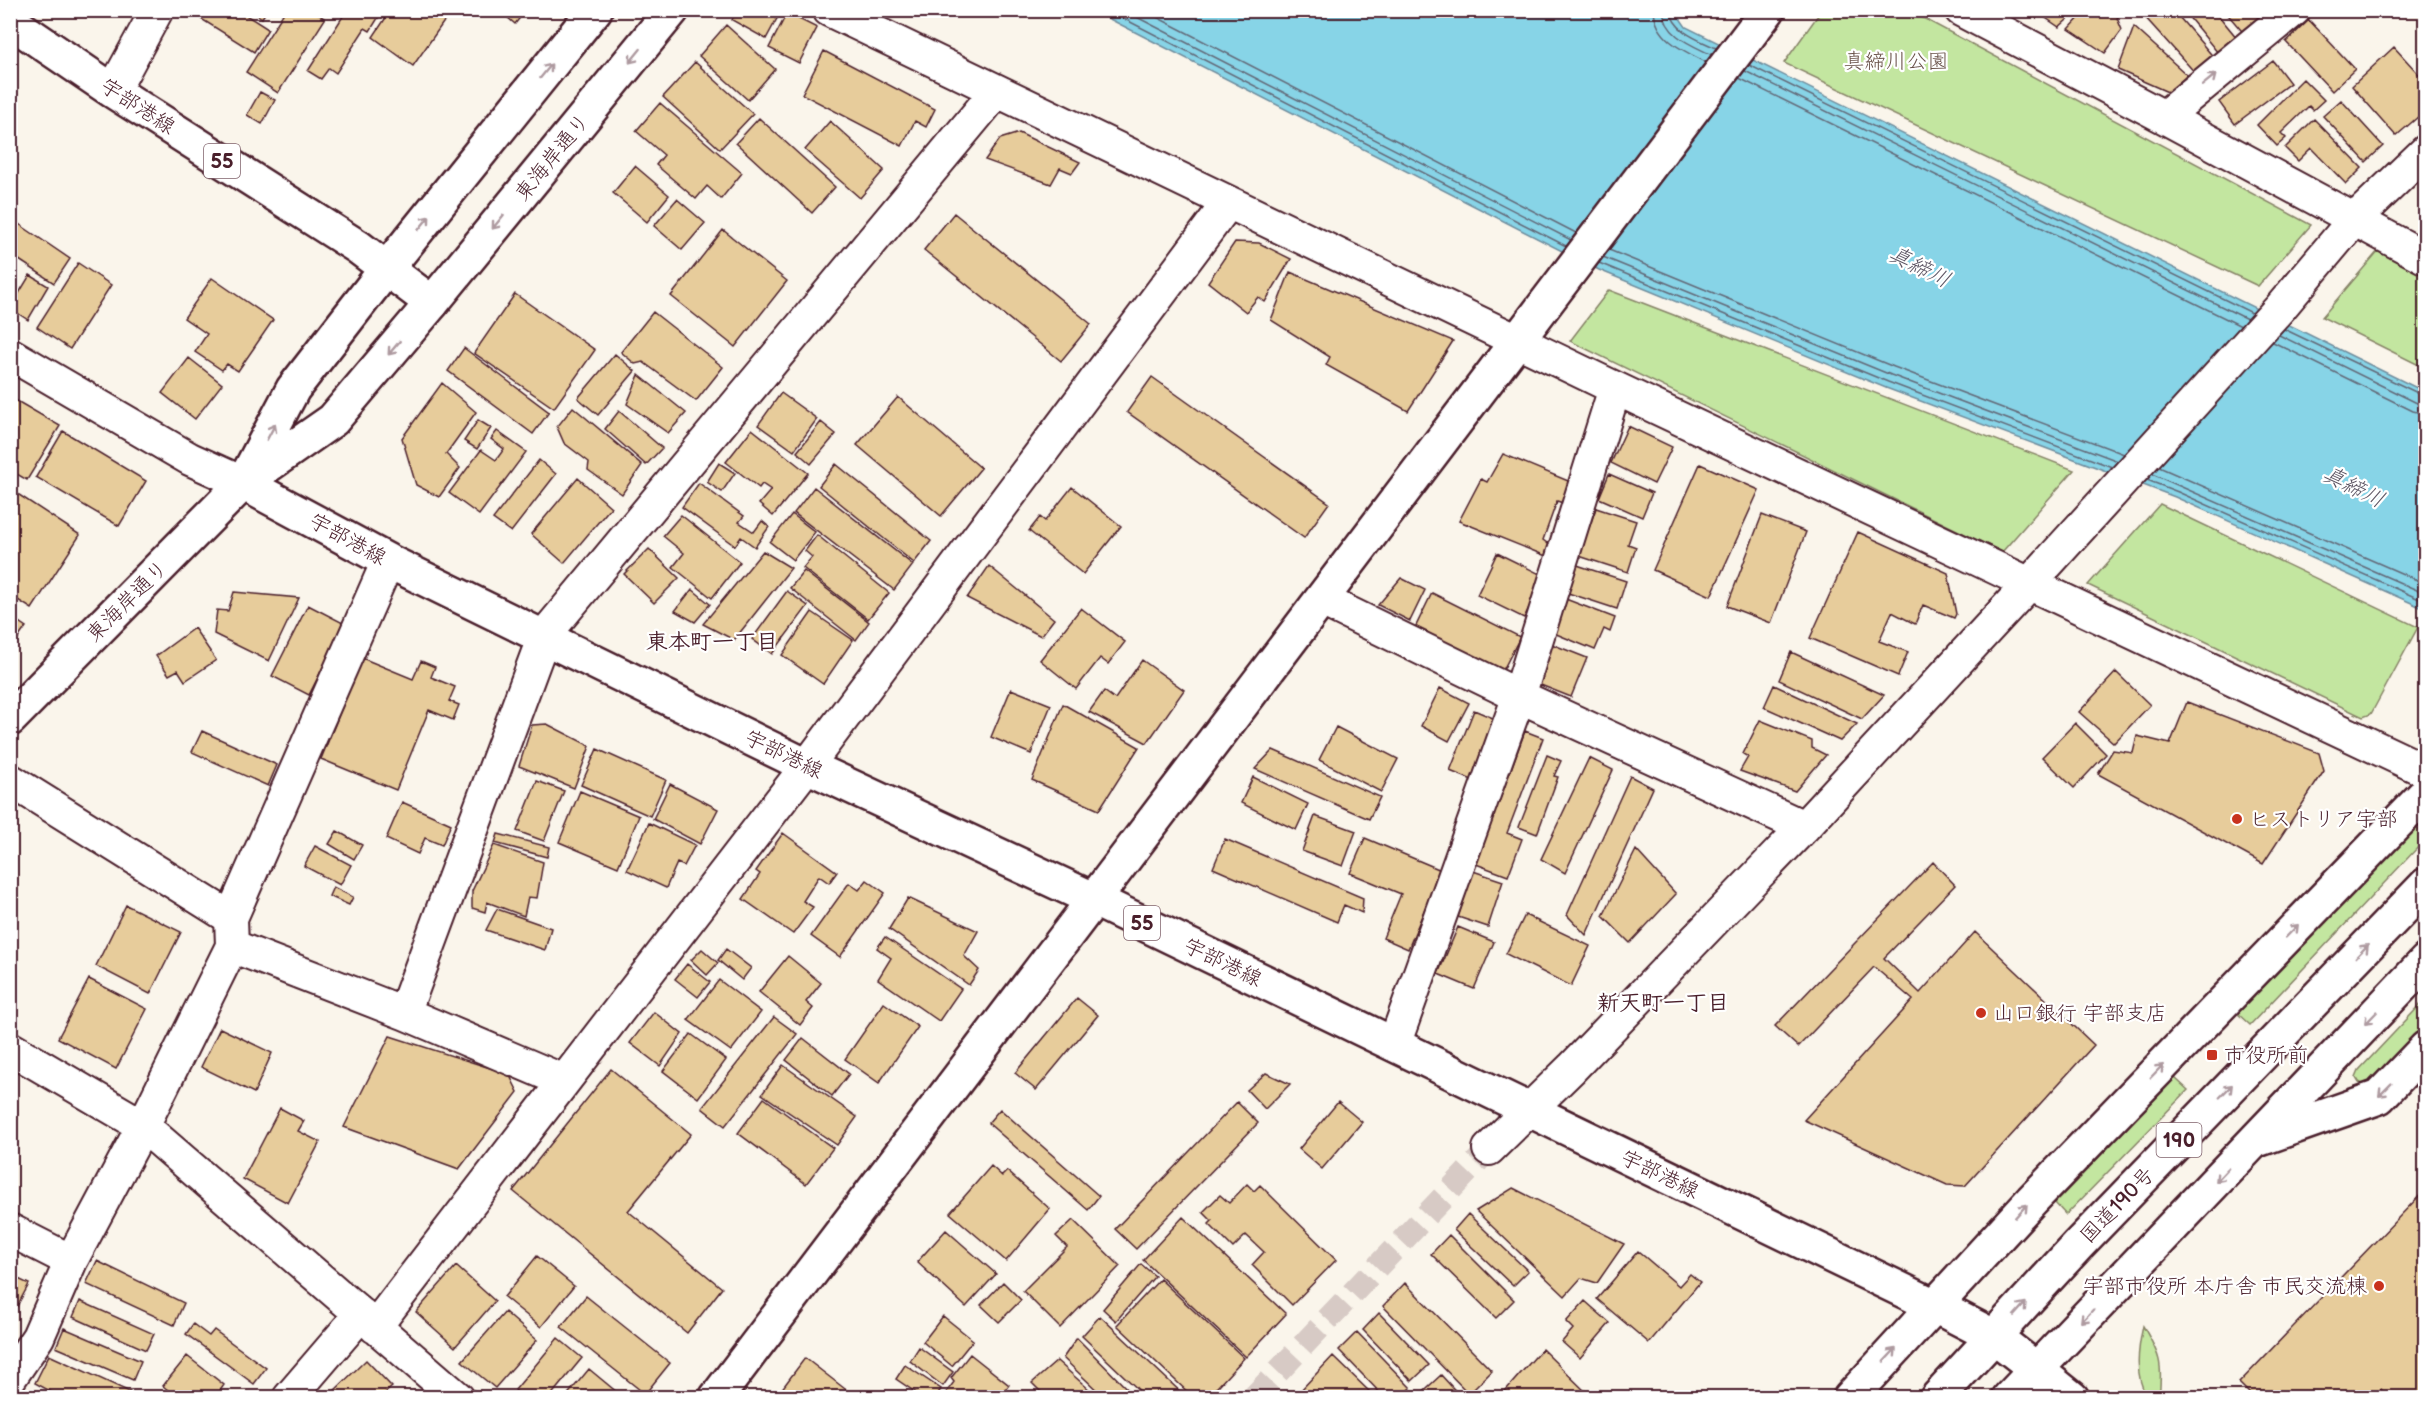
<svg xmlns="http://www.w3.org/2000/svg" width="2436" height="1408" font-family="'Balsamiq Sans','Klee One',sans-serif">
<rect width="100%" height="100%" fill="#faf5eb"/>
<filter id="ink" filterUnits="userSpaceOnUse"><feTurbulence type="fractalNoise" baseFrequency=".0167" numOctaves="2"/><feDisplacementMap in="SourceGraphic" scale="12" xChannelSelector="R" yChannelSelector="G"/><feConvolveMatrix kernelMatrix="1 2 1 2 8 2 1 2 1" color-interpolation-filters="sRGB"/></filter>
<g filter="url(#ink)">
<path fill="#c3e6a0" stroke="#868266" stroke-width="1.5" d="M1821,11H1910L2311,225L2258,286L1784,63Z
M2379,250L2425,275V368L2322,317Z
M1609,290L2074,470L2002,552L1570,341Z
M2160,504L2418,627L2371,714L2363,717L2088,585Z
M2416,828L2424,834L2422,843L2250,1025L2237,1013L2409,831Z
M2425,1000V1026L2371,1083L2364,1085L2359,1082L2356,1077L2359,1070Z
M2175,1078L2188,1090L2066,1215L2055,1203Z
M2143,1326C2160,1355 2163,1363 2159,1397H2147C2134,1375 2138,1349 2143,1326Z"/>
<path fill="#87d4e7" stroke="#6f8c9c" stroke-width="1.5" d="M1094,11H1675L1686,27L2425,392V609L2175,497L1886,388L1599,270Z"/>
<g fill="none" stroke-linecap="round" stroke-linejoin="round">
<path stroke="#626776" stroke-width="1.5" d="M1107,10L1566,246
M1123,10L1571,240
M1143,10L1576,233
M1654,10C1655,39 1684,51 1706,62
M1663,10C1665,36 1692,45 1712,55
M1670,10C1674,32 1699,40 1716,48
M1749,65L2252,313
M1745,71L2247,319
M1739,78L2241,326
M1609,250L1894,367L2124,454
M1603,257L1891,375L2118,461
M1599,263L1888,382L2112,467
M2284,329L2426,397
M2279,335L2417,403L2426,405
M2273,342L2413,411L2426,414
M2159,467L2426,584
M2152,474L2426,594
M2147,480L2178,492L2426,602"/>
</g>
<path fill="#e7cc9b" stroke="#4a1f2b" stroke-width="1.5" d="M187,10H238L268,29L254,52Z
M250,10H267L262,18Z
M278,10H313L325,19L278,93L246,72L283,14Z
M347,10H383L370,31L365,28L336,73L329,68L321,79L308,71Z
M391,10H452L413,66L373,37Z
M499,10H526L515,24Z
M737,10H779L781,11L766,39L732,20Z
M2039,10H2075L2076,12L2059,27L2037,12Z
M2080,10H2126L2117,18L2122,30L2105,53L2069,29L2082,15Z
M2151,10H2173L2216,60L2198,76L2144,16Z
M2183,10H2214L2237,38L2218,53Z
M2224,10H2274L2246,36Z
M787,13L817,28L799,63L769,48Z
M2309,20L2355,69L2332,91L2286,42Z
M726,25L775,69L748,100L699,56Z
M2134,27L2187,75L2170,93L2118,70Z
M2394,47L2426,82V110L2396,136L2352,86Z
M824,51L935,109L926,127L915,121L902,146L802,94Z
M2273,61L2290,83L2235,124L2219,102Z
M695,62L753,114L720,149L663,97Z
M2303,79L2324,100L2313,110L2309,106L2281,133L2286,138L2277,146L2257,125Z
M260,92L275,100L262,124L247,115Z
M2341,100L2383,146L2366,162L2323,116Z
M660,103L742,173L721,199L707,186L696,199L656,165L664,155L636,131Z
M759,118L835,187L812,213L736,143Z
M2314,119L2362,168L2346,184L2311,148L2298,161L2285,148Z
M830,121L884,170L860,198L805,150Z
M1019,133L1080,162L1072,173L1060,168L1051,184L985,160L1000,139Z
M635,166L669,195L647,222L613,193Z
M677,199L705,223L682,250L654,226Z
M954,213L1091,324L1061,361L924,250Z
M10,218L70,259L54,283L10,254Z
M723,230L787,281L735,347L671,296Z
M1235,242L1259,243L1291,259L1265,302L1258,297L1246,312L1208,282Z
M78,263L111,285L70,349L37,327Z
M1290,272L1453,341L1408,411L1326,365L1330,357L1271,320Z
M30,275L48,286L28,320L10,308Z
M212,278L273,320L238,371L227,364L222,370L195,352L207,334L184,318Z
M515,294L595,350L554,408L474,353Z
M653,312L723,367L696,401L643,362L635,364L621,352Z
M464,348L549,412L533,434L448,371Z
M615,354L635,371L598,415L578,398Z
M189,358L222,384L195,419L162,393Z
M639,375L686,413L668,433L627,404Z
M1152,377L1329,503L1304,538L1127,412Z
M442,383L476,412L446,454L460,468L439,497L416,485L402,438Z
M781,393L817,419L794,451L758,425Z
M10,397L60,426L27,480L10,470Z
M898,397L981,468L941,516L857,445Z
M573,407L642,465L622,494L588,470L589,462L564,443L557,427Z
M619,411L662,448L646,465L605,429Z
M478,420L491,428L477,449L464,441Z
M821,422L836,434L811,464L797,452Z
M1628,426L1672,447L1654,484L1611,463Z
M752,429L808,473L773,516L759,504L771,490L762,484L759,488L726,462Z
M63,431L146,481L119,526L36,477Z
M497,431L526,452L479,515L449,493L481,450L496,460L504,449L491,439Z
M1503,454L1573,483L1566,504L1557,501L1543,540L1551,546L1546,556L1459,521L1481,479L1487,482Z
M539,460L556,474L511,532L493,519Z
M719,463L735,473L722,492L707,482Z
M836,464L931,541L914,563L819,486Z
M1700,464L1759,490L1711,596L1653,570Z
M1609,474L1652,493L1642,517L1599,498Z
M578,478L611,507L564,563L531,534Z
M699,483L744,516L739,522L754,532L762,521L769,527L755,547L741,537L735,546L682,507Z
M814,487L913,565L894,590L794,513Z
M1072,487L1121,526L1083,574L1029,531L1040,517L1045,521Z
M10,489L80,535L32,609L10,595Z
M1596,508L1636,521L1628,544L1636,547L1628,572L1579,556Z
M792,514L815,532L793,560L770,542Z
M681,515L740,562L712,598L673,567L684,553L663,536Z
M1762,515L1806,532L1771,623L1727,606Z
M1858,532L1948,573L1956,614L1954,618L1923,605L1915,624L1892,612L1879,641L1908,652L1898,676L1810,638Z
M817,535L889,593L868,619L803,568L812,557L805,551Z
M649,549L679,578L654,603L624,574Z
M763,551L791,568L734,640L703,624Z
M1497,553L1544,576L1524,618L1477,595Z
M1577,565L1626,581L1617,609L1568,593Z
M989,566L1054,619L1041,636L967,598Z
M804,571L869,622L856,640L790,588Z
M1401,578L1425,590L1410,621L1378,605Z
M692,589L710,604L695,622L675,611Z
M787,591L808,606L772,654L752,639Z
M234,592L299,598L269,661L214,634L217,610L228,611Z
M1432,593L1520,637L1501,674L1414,630Z
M1563,598L1615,618L1610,632L1604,629L1595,650L1549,631Z
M308,605L345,624L309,695L272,676Z
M1081,608L1125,642L1108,664L1100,658L1076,689L1040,660Z
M812,612L853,640L823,684L782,655Z
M10,616L26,627L10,650Z
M194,628L216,660L185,681L178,670L169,675L156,656Z
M1549,643L1587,658L1571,697L1533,682Z
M1791,652L1884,695L1862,719L1779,680Z
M362,658L413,679L421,661L435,667L431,677L455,687L449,701L459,705L453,720L429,710L396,790L321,759Z
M1142,660L1184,690L1147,743L1089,712L1104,691L1115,699Z
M2116,672L2150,705L2114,743L2079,712Z
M1774,685L1857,724L1840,741L1764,707Z
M1440,688L1469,703L1449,741L1421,726Z
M1011,689L1051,705L1031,754L991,737Z
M2187,702L2319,753L2324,771L2263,864L2098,774L2113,750L2133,753L2137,736L2170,744Z
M1063,704L1139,747L1099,810L1032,780Z
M1474,710L1500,721L1477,782L1450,771Z
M1760,720L1812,741V748L1826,755L1795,791L1740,771L1748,757L1743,754Z
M2075,723L2106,754L2074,788L2042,757Z
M547,724L590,746L574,788L519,766L532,725Z
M1336,727L1398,759L1381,792L1319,760Z
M202,731L277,765L268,786L192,752Z
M1525,731L1543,738L1507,833L1522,839L1508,876L1476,864Z
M597,749L666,780L650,816L581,785Z
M1273,750L1380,797L1369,819L1255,769Z
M1547,755L1561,761L1554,776L1558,777L1537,834L1519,827Z
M1589,758L1613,770L1565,873L1541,859Z
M1630,776L1653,788L1586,935L1567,915Z
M1253,777L1308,804L1296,830L1241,803Z
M537,781L564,791L544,841L517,831Z
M670,784L718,809L700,844L653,819Z
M580,791L639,816L618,867L559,842Z
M402,802L451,824L442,845L425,838L418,854L386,839Z
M1315,816L1356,831L1343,866L1302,851Z
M649,823L695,845L684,866L677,863L666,888L627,870Z
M337,831L362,845L354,859L329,844Z
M783,833L837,872L829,883L819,876L803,901L813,907L793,934L743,899L760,874L756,871Z
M498,834L549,847L547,857L495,843Z
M1365,838L1441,870L1408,949L1383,938L1401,894L1350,873Z
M1225,839L1363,898L1362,913L1344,905L1337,922L1213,868Z
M494,845L543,862L537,898L528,897L524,916L487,902L485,912L472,908V891Z
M315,846L351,865L340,885L304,866Z
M1636,850L1676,894L1630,943L1603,916Z
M1933,862L1955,885L1884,958L1920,993L1975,932L2094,1045L1965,1186L1947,1185L1804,1120L1913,1000L1874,967L1798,1047L1775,1026Z
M1473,871L1503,881L1488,927L1458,917Z
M867,880L885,893L840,957L811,936L849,883L859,890Z
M333,887L353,897L349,905L329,896Z
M908,898L978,931L964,956L979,970L969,985L889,929Z
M126,905L181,932L150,994L96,966Z
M497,909L551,928L545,950L486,930Z
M1525,915L1590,946L1571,986L1506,954Z
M1458,927L1494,942L1474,989L1438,974Z
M885,937L961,989L939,1021L878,979L891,958L877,948Z
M702,949L718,963L707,975L691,960Z
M726,949L751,968L742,980L718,960Z
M788,956L821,983L806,1002L813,1008L800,1025L759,992Z
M687,964L710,982L698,997L675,979Z
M89,979L147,1009L116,1069L58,1038Z
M719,980L761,1012L731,1051L688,1020Z
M1077,998L1098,1015L1036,1090L1015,1073Z
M884,1003L918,1027L879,1083L845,1059Z
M654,1012L682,1034L660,1066L630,1043Z
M774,1017L797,1034L725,1126L702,1108Z
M220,1028L272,1053L254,1093L201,1067Z
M691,1034L726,1060L698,1098L663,1071Z
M390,1036L509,1074L518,1092L459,1169L344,1127Z
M803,1038L849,1074L832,1096L786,1060Z
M783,1065L857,1117L837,1145L762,1094Z
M611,1069L691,1134L628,1211L722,1288L687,1333L513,1191Z
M1266,1073L1290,1084L1265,1109L1247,1090Z
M764,1098L833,1148L806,1184L738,1133Z
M1237,1102L1258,1123L1136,1249L1115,1229Z
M1338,1102L1362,1122L1322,1169L1299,1149Z
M280,1108L304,1121L298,1131L320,1142L288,1203L243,1179Z
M1000,1109L1099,1196L1088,1210L988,1123Z
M991,1166L1002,1176L1007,1171L1050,1209L1006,1261L950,1213Z
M1247,1184L1254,1191L1260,1185L1336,1260L1292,1305L1252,1265L1264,1252L1246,1235L1233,1248L1209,1224L1212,1221L1203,1212L1220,1195L1229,1203Z
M1513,1188L1624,1244L1597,1283L1581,1278L1565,1296L1476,1211Z
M2426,1189V1398H2390L2381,1389L2373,1398H2254L2239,1383Z
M1468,1214L1528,1271L1513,1286L1454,1230Z
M1183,1217L1286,1314L1246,1357L1143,1260Z
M1073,1220L1120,1266L1060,1328L1023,1291L1067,1247L1056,1236Z
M946,1230L996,1274L966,1307L917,1262Z
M1449,1235L1514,1300L1496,1318L1431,1254Z
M1638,1251L1679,1286L1690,1274L1700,1282L1649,1343L1597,1299Z
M537,1256L574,1286L541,1327L504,1297Z
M97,1261L184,1303L174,1325L86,1284Z
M1141,1264L1155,1276L1116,1321L1103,1309Z
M456,1266L495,1301L455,1347L416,1312Z
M10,1275L29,1284L10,1319Z
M1160,1279L1244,1358L1207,1398H1194L1117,1325Z
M1003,1282L1021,1300L999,1322L981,1305Z
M1405,1283L1492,1371L1469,1394L1383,1306Z
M586,1296L670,1363L645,1394L561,1327Z
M80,1301L154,1334L146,1350L73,1317Z
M1585,1301L1610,1323L1580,1358L1562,1342L1573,1329L1566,1322Z
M505,1312L537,1340L495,1388L462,1361Z
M1379,1313L1429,1365L1412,1381L1363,1330Z
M943,1316L973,1340L952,1366L923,1342Z
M1100,1316L1187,1398H1147L1082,1336Z
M193,1324L209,1336L214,1330L266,1368L254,1384L186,1334Z
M64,1328L141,1361L133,1380L56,1347Z
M1357,1332L1411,1388L1401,1398H1385L1339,1350Z
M558,1338L582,1358L549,1398H523L515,1390Z
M1077,1338L1136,1398H1105L1063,1358Z
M919,1347L953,1372L943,1386L910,1361Z
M1542,1349L1592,1398H1499Z
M970,1354L1009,1385L999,1398H942L954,1382L951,1378Z
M49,1355L130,1392L127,1398H63L35,1383Z
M187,1356L224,1385L215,1398H178L163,1386Z
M1333,1356L1376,1398H1307L1300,1391Z
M805,1358L849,1392L844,1398H775Z
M366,1360L392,1387L384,1394L387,1398H333L330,1395Z
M1057,1361L1091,1391L1085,1398H1047L1032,1383Z
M905,1365L941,1389L935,1398H924L896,1379Z
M589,1369L624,1398H565Z
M1441,1375L1462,1398H1416Z"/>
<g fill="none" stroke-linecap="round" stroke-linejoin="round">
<path stroke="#d7cac5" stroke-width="24" stroke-dasharray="24 12" stroke-linecap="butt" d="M1253,1398L1489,1149"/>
<defs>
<path id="minor" d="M829,10L1615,388L2426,771
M1961,10L2164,117L2426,258
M113,91L157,10
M2164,117L2294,10
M10,354L190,459L243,483
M1322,600L1519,696L1804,827
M10,780L231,918
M232,946L404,1013L564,1081
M404,1013L544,636L996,92
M1394,1045L1519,696L1615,388
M10,1048L143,1126L458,1398
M1489,1149L1572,1068L1804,827L2029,584L2280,308L2353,221L2426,151
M10,1230L71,1261
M375,1327L807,766L1228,203
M10,1378L38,1337L71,1261L143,1126L232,946L231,918L388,561
M289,1398L361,1314"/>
<path id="tertiary" d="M387,268L595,10
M432,303L672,10
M10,719L243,483
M2036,1369L2072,1398
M716,1398L1768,10"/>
<path id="primary" d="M10,21L113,91L358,247L432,303L333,420L243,483
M247,476L293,389L387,268
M243,483L388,561L807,766L1095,900L1935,1306L1995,1337L2036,1369"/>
<path id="trunk" d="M2260,1139L2379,1097L2426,1048
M1850,1398L2032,1200L2426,793
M1937,1398L2078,1245L2426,885
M2009,1398L2426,961"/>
</defs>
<use href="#minor" stroke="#4a1f2b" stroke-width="36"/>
<use href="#tertiary" stroke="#4a1f2b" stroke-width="38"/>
<use href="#primary" stroke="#4a1f2b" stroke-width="38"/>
<use href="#trunk" stroke="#4a1f2b" stroke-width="38"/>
<use href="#minor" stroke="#fff" stroke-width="32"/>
<use href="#tertiary" stroke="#fff" stroke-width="33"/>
<use href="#primary" stroke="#fff" stroke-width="33"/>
<use href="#trunk" stroke="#fff" stroke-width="33"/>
</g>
<defs><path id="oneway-shaft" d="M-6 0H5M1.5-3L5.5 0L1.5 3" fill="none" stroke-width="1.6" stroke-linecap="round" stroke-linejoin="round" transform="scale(1.5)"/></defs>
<g stroke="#ae9aa0">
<use href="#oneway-shaft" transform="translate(635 56) rotate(129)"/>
<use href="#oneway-shaft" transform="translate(546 71) rotate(-51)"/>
<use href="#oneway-shaft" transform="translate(2209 80) rotate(-39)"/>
<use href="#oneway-shaft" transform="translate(498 222) rotate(129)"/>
<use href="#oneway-shaft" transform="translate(424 223) rotate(-51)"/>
<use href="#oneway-shaft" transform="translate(394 348) rotate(130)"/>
<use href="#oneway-shaft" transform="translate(271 432) rotate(-62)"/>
<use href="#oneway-shaft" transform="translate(2292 931) rotate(-46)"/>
<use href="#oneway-shaft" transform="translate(2362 951) rotate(-46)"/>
<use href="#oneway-shaft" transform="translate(2371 1018) rotate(134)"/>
<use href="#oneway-shaft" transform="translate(2157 1071) rotate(-46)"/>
<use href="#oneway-shaft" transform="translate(2385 1090) rotate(135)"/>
<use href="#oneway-shaft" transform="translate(2226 1091) rotate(-46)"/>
<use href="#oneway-shaft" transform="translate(2222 1175) rotate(133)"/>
<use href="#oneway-shaft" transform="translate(2021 1211) rotate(-48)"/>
<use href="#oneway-shaft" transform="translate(2020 1309) rotate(-48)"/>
<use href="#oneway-shaft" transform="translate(2087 1316) rotate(134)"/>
<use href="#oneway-shaft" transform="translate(1890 1355) rotate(-47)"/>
</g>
</g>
<g fill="#c8321e" stroke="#fff" stroke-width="2">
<circle cx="2237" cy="819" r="6"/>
<circle cx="1981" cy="1013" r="6"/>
<rect x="2206" y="1049" width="12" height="12" rx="3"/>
<circle cx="2379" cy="1286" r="6"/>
</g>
<g text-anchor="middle" stroke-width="4.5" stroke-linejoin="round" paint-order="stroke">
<g fill="#fff" stroke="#80626b" stroke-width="1.5">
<rect x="204" y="144" width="36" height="34" rx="4.5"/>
<rect x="1124" y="906" width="36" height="34" rx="4.5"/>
<rect x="2156.5" y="1123" width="45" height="34" rx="4.5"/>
</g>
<g font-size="20" font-weight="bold" fill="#4a1f2b">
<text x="222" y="168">55</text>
<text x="1142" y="930">55</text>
<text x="2179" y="1147">190</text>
</g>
<g font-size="21" fill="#685148" stroke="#fff">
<text x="1896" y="68">真締川公園</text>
</g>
<g font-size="21" fill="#4a1f2b" stroke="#fff">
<text transform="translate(138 106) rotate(33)" y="7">宇部港線</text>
<text transform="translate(552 157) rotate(-51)" y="7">東海岸通り</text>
<text transform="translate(348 539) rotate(29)" y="7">宇部港線</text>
<text transform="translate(127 601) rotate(-45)" y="7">東海岸通り</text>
<text transform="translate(784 754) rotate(26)" y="7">宇部港線</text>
<text transform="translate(1223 962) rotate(26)" y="7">宇部港線</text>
<text transform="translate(1660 1174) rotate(26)" y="7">宇部港線</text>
<text transform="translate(2117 1205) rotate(-46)" y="7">国道190号</text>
</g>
<g font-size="21" fill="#4a1f2b" stroke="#fff" text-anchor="start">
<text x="2249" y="826">ヒストリア宇部</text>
<text x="1993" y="1020">山口銀行 宇部支店</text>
<text x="2224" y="1062">市役所前</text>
<text x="2367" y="1293" text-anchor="end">宇部市役所 本庁舎 市民交流棟</text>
</g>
<g font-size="22" font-style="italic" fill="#5c5563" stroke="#fff">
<text transform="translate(1920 266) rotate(27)" y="8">真締川</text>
<text transform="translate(2354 486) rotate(27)" y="8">真締川</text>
</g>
<g font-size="22" font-weight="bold" fill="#4a1f2b" stroke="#fff">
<text x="712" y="649">東本町一丁目</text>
<text x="1663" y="1010">新天町一丁目</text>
</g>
</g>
<rect width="2436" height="1408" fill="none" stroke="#fff" stroke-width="36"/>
<rect x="18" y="18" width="2400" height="1372" fill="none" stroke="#4a1f2b" stroke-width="2" filter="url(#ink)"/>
</svg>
